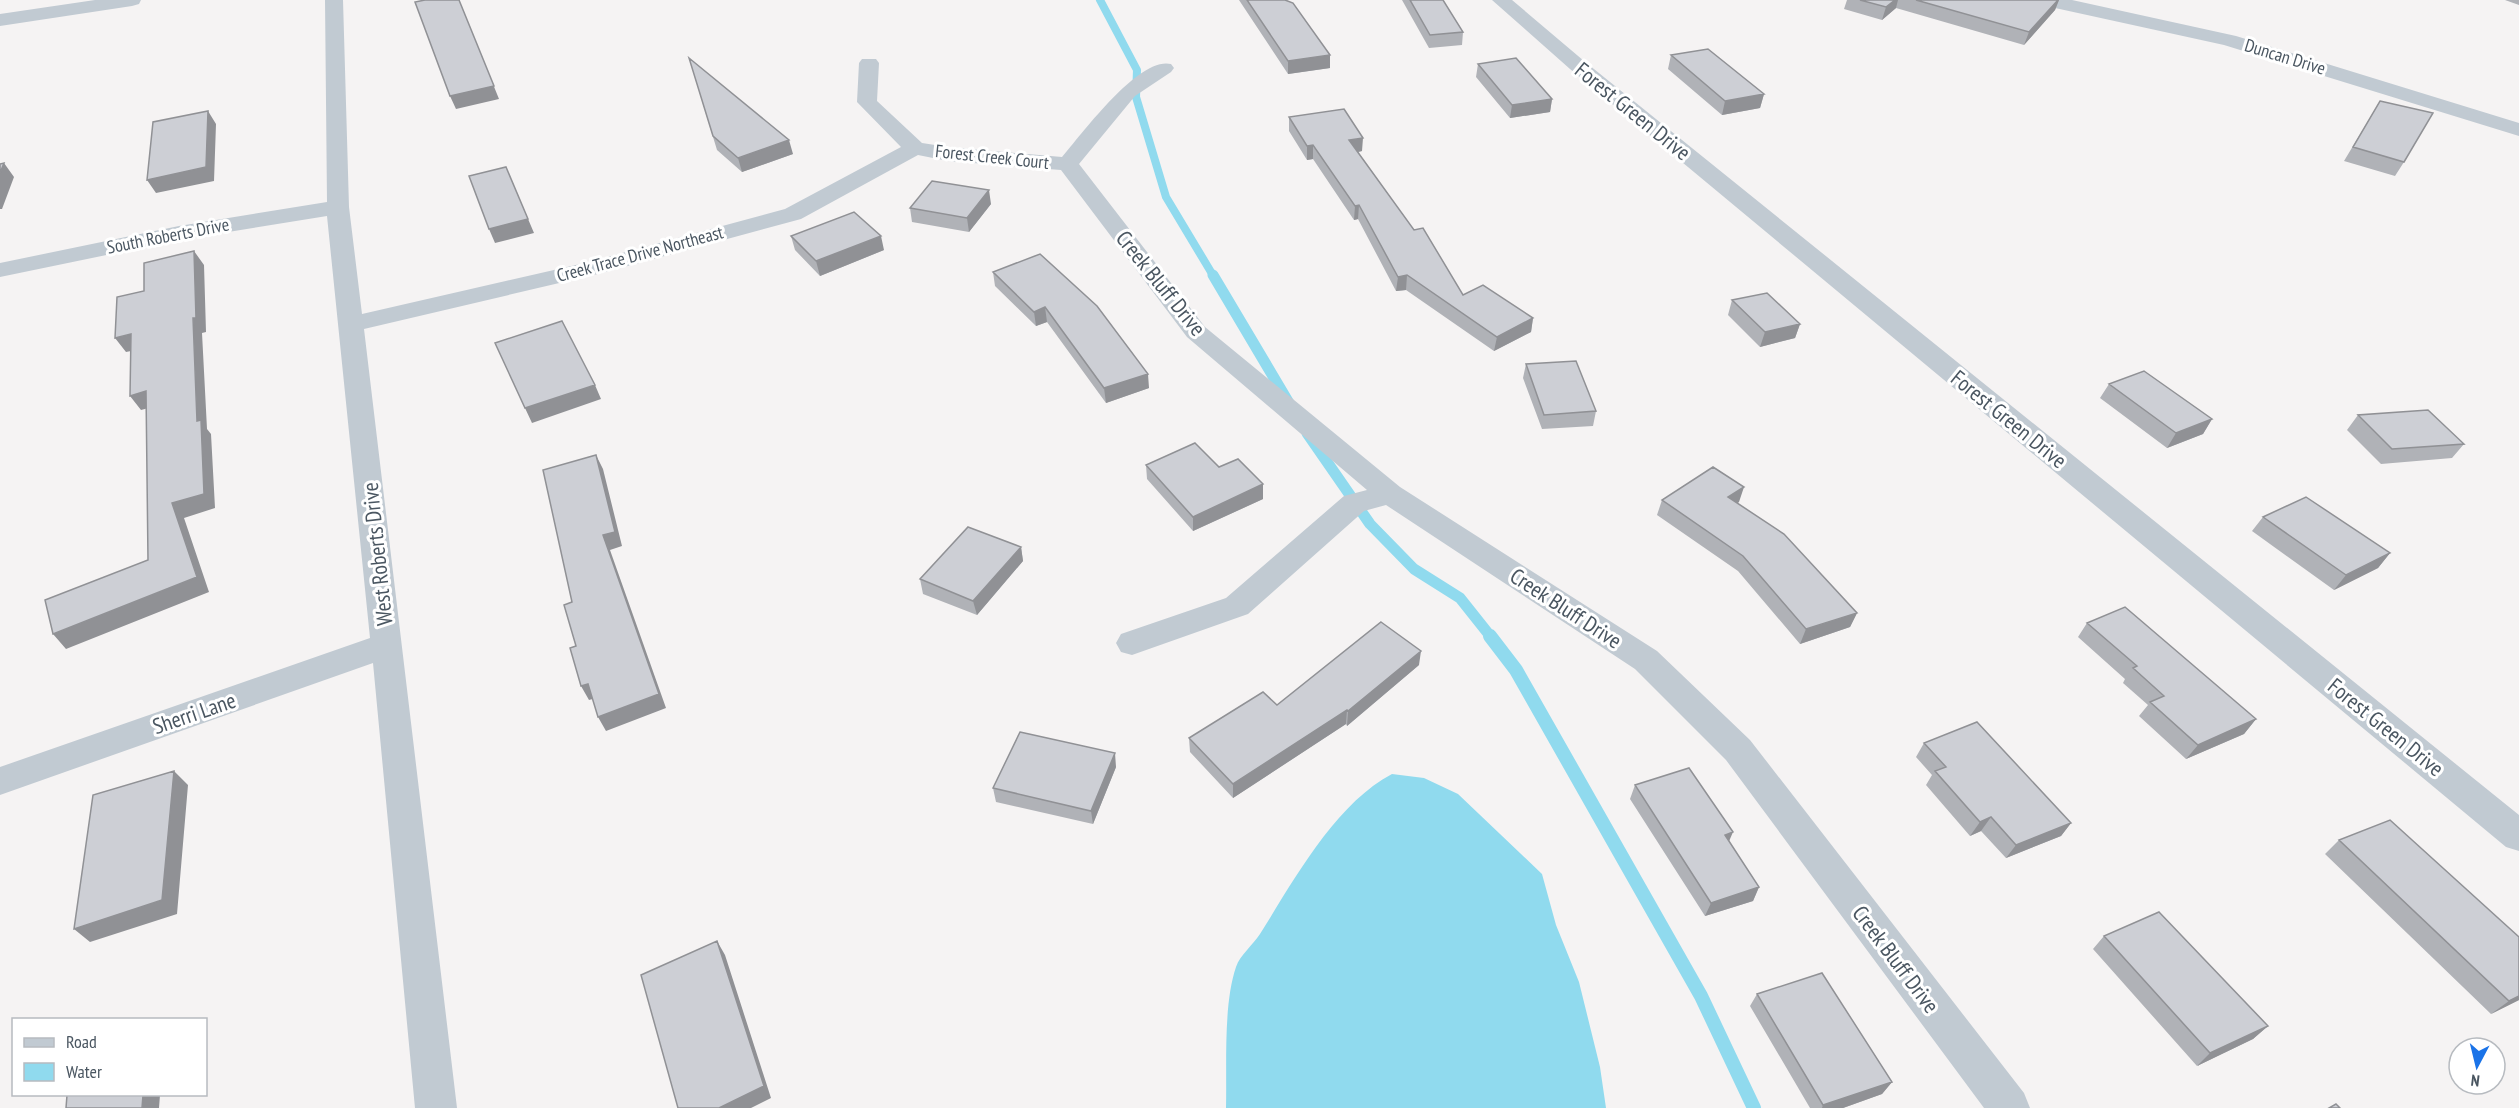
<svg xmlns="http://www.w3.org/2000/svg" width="2519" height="1108" font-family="'PT Sans Narrow',sans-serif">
<rect width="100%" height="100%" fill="#f5f3f3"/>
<path fill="#90daee" d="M1392,774L1424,778L1458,794L1542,874L1556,925L1579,982L1600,1067L1606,1108H1226C1227,1067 1223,1005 1236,967C1240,955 1253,945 1260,934C1294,880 1335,804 1392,774Z"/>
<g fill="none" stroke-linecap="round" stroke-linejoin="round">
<path stroke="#90daee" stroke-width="8" d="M1100,0L1137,70L1136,97L1166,197L1214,277"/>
<path stroke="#90daee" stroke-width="11" d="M1213,275L1289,403
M1307,433L1370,524L1414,569L1460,598L1491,637"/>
<path stroke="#90daee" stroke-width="14" d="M1490,636L1516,670L1701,996L1754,1108"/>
<path fill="#c1cad2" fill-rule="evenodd" d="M95,0H141L139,4L132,6L0,26V14Z
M325,0H343L349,207L362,314L589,262L785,209L901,147L857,102L859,63L862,59H876L879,63L877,101L922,143L948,147L1062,157C1082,134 1139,56 1171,64L1174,68L1171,72L1135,96L1079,164L1205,327L1400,487L1657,651L1750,740L2024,1093L2030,1108H1984L1726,760L1635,669L1386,505L1364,511L1248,614L1132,655L1121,652L1116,643L1121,634L1226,598L1344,496L1367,490L1187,337L1061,170L948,161L918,155L801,219L602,273L364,329L457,1108H415L373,663L0,795V767L370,638L327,216L179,240L0,277V263L179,226L327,202Z
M1492,0H1512L1584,61L2519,815V851L2506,847L1570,69Z
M2037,0H2072L2236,36L2519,123V136L2224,45L2046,6L2039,4Z"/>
</g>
<path fill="#b0b2b7" d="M1239,0H1285L1330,68L1288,74Z
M1402,0H1443L1463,32L1462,45L1429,48Z
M1847,0H2059L2055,10L2024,45L1896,8L1882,20L1844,9Z
M2505,0H2519V5Z
M1671,55L1764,94L1760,108L1722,115L1668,69Z
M689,58L793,154L742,172L717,150Z
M1478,64L1552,99L1550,112L1510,118L1476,77Z
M2380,101L2404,162L2395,176L2344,161Z
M1289,117L1362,151L1358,152L1414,230L1463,295L1533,318L1531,332L1494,351L1406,290L1396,291L1358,219L1354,220L1313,159L1307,160L1289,131Z
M991,204L969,232L912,222L910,208Z
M791,236L884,250L820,276L795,250Z
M993,272L1097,306L1149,388L1106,403L1047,322L1036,326L995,286Z
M1732,300L1800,324L1795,338L1760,347L1728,315Z
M1526,364L1596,411L1593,426L1542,429L1523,378Z
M2109,384L2212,419L2203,434L2167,448L2100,398Z
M2358,415L2464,444L2452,458L2381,464L2347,430Z
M1146,465L1219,467L1263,484V499L1193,531L1147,479Z
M1662,500L1739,502L1737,503L1857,613L1850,627L1800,644L1738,571L1657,515Z
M2263,517L2390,553L2378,568L2334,590L2252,531Z
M1021,547L1023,561L977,615L923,594L920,579Z
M2087,623L2256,719L2244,734L2186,759L2139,716L2148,705L2123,683L2125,679L2078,637Z
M1419,665L1347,726L1346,724L1233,798L1190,752L1189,738L1277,705Z
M1924,743L2071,823L2061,836L2006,858L1981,831L1970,836L1926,785L1932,775L1916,757Z
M1116,767L1093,824L996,802L993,788Z
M1635,785L1729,841L1759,887L1753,901L1705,916L1630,799Z
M2339,840L2519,1000L2491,1014L2325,854Z
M2104,936L2268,1026L2253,1039L2197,1066L2093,949Z
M1757,994L1892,1082L1882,1094L1843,1108H1810L1750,1006Z"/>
<path fill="#909195" d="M459,0L499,99L456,109L450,96Z
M1895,0H1898L1896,8L1882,20L1886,7Z
M2058,0H2059L2055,10L2024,45L2029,32Z
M1330,55V68L1288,74V61Z
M1764,94L1760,108L1722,115L1725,101Z
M1552,99L1550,112L1510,118L1512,105Z
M208,111L216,124L214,181L156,193L147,180Z
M1363,138L1362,151L1349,154V140Z
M789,140L793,154L742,172L738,158Z
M1313,145V159L1307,160V146Z
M4,163L14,177L2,209H0V173Z
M506,167L534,233L495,243L489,229Z
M989,190L991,204L969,232L967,218Z
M1359,205L1358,219L1354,220L1355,206Z
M881,236L884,250L820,276L816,261Z
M194,251L204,265L206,332L202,333L207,429L211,434L215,508L184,518L209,592L66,649L53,634L197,577L172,503L197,421L193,318Z
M1407,275L1406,290L1396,291L1398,277Z
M1045,307L1047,322L1036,326L1034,312Z
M1533,318L1531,332L1494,351L1497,337Z
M1800,324L1795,338L1760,347L1765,332Z
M131,334L141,349L126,352L115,338Z
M1148,374L1149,388L1106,403L1104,388Z
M595,385L601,399L532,423L525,408Z
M146,391L156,406L141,410L130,396Z
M2212,419L2203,434L2167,448L2176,433Z
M596,455L603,469L622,546L610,550L666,708L606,731L598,717L603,535Z
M1263,484V499L1193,531V517Z
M1744,487L1739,502L1723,512L1728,497Z
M1021,547L1023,561L977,615L973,601Z
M2390,553L2378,568L2334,590L2346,575Z
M1857,613L1850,627L1800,644L1806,629Z
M1421,651L1419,665L1347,726L1348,711Z
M588,684L596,698L589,700L581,686Z
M1347,710L1346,724L1233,798V784Z
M2256,719L2244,734L2186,759L2198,745Z
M1115,753L1116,767L1093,824L1091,811Z
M174,771L188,785L177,914L90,942L74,929Z
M1991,817L1981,831L1970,836L1980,822Z
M2071,823L2061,836L2006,858L2016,845Z
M1733,832L1727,846L1725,835Z
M1759,887L1753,901L1705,916L1711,903Z
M717,941L725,955L771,1098L751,1108H719Z
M2519,996V1000L2491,1014L2509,1001Z
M2268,1026L2253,1039L2197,1066L2210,1053Z
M1892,1082L1882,1094L1843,1108H1822L1823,1105Z
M143,1095H160L159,1108H142Z"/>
<path fill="#cdcfd5" stroke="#909195" stroke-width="1.5" d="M425,0H459L494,86L450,96L415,2Z
M1247,0H1285L1293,3L1330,55L1288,61Z
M1410,0H1443L1463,32L1430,35Z
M1860,0H1895L1886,7Z
M1916,0H2058L2029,32Z
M1708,49L1764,94L1725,101L1671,55Z
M689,58L789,140L738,158L713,136Z
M1516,58L1552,99L1512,105L1478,64Z
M2380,101L2433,113L2404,162L2353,147Z
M1344,109L1363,138L1349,140L1414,230L1423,228L1463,295L1483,285L1533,318L1497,337L1407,275L1398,277L1359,205L1355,206L1313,145L1307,146L1289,117Z
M208,111L206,167L147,180L153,122Z
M4,163L0,173V164Z
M506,167L528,219L489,229L469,176Z
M932,181L989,190L967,218L910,208Z
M854,212L881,236L816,261L791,236Z
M194,251L196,318H193L197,421L201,420L204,494L172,503L197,577L53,634L45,600L148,560L146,391L130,396L131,334L115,338L117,297L144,291V263Z
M1040,254L1097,306L1148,374L1104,388L1045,307L1034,312L993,272Z
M1767,293L1800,324L1765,332L1732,300Z
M562,321L595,385L525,408L495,343Z
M1576,361L1596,411L1544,415L1526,364Z
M2144,371L2212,419L2176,433L2109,384Z
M2428,410L2464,444L2392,449L2358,415Z
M1195,443L1219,467L1238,459L1263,484L1193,517L1146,465Z
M596,455L615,532L603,535L659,694L598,717L588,684L581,686L570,648L576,646L564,605L572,602L543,470Z
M1713,467L1744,487L1728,497L1784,534L1857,613L1806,629L1743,556L1662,500Z
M2306,497L2390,553L2346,575L2263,517Z
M968,527L1021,547L973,601L920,579Z
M2125,607L2256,719L2198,745L2150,702L2164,696L2133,668L2137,666L2087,623Z
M1381,622L1421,651L1348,711L1347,710L1233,784L1189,738L1263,692L1277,705Z
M1977,722L2071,823L2016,845L1991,817L1980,822L1935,771L1946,767L1924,743Z
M1020,732L1115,753L1091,811L993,788Z
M1689,768L1733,832L1725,835L1759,887L1711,903L1635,785Z
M174,771L162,900L74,929L93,795Z
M2390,820L2519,937V996L2509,1001L2339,840Z
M2159,912L2268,1026L2210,1053L2104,936Z
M717,941L764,1086L719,1108H678L641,975Z
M1822,973L1892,1082L1823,1105L1757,994Z
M67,1095H143L142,1108H66Z
M2336,1104L2340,1108H2329Z"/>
<g text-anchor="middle" stroke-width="6" stroke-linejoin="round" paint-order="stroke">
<g font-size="18" fill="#4a5661" stroke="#fff">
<text transform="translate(2285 57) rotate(17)" y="6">Duncan Drive</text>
<text transform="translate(992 157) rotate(6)" y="6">Forest Creek Court</text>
<text transform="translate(168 236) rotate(-11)" y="6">South Roberts Drive</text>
<text transform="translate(640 254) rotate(-15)" y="6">Creek Trace Drive Northeast</text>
</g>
<g font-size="22" fill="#4a5661" stroke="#fff">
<text transform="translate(1633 111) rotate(39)" y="8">Forest Green Drive</text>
<text transform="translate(1161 283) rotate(51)" y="8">Creek Bluff Drive</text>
<text transform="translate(2009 419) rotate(39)" y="8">Forest Green Drive</text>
<text transform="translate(377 554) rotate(-96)" y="8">West Roberts Drive</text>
<text transform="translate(1566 608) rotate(33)" y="8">Creek Bluff Drive</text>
<text transform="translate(194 713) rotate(-19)" y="8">Sherri Lane</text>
<text transform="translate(2386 727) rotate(39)" y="8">Forest Green Drive</text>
<text transform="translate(1896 959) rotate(53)" y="8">Creek Bluff Drive</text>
</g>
</g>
<rect x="12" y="1018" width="195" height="78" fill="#ffffff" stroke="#b7bbc0" stroke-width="1.5"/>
<rect x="24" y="1038" width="30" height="9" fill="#c1cad2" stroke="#b7bbc0" stroke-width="1.5"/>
<text x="66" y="1048" font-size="18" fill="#4a5661">Road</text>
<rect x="24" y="1063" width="30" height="18" fill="#90daee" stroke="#b7bbc0" stroke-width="1.5"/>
<text x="66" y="1078" font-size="18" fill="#4a5661">Water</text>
<g transform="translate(2477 1066) rotate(187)"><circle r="28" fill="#ffffff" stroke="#b7bbc0" stroke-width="1.5"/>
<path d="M0-4.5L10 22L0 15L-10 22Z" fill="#1a73e8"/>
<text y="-9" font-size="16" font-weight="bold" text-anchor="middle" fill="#4a5661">N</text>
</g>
</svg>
